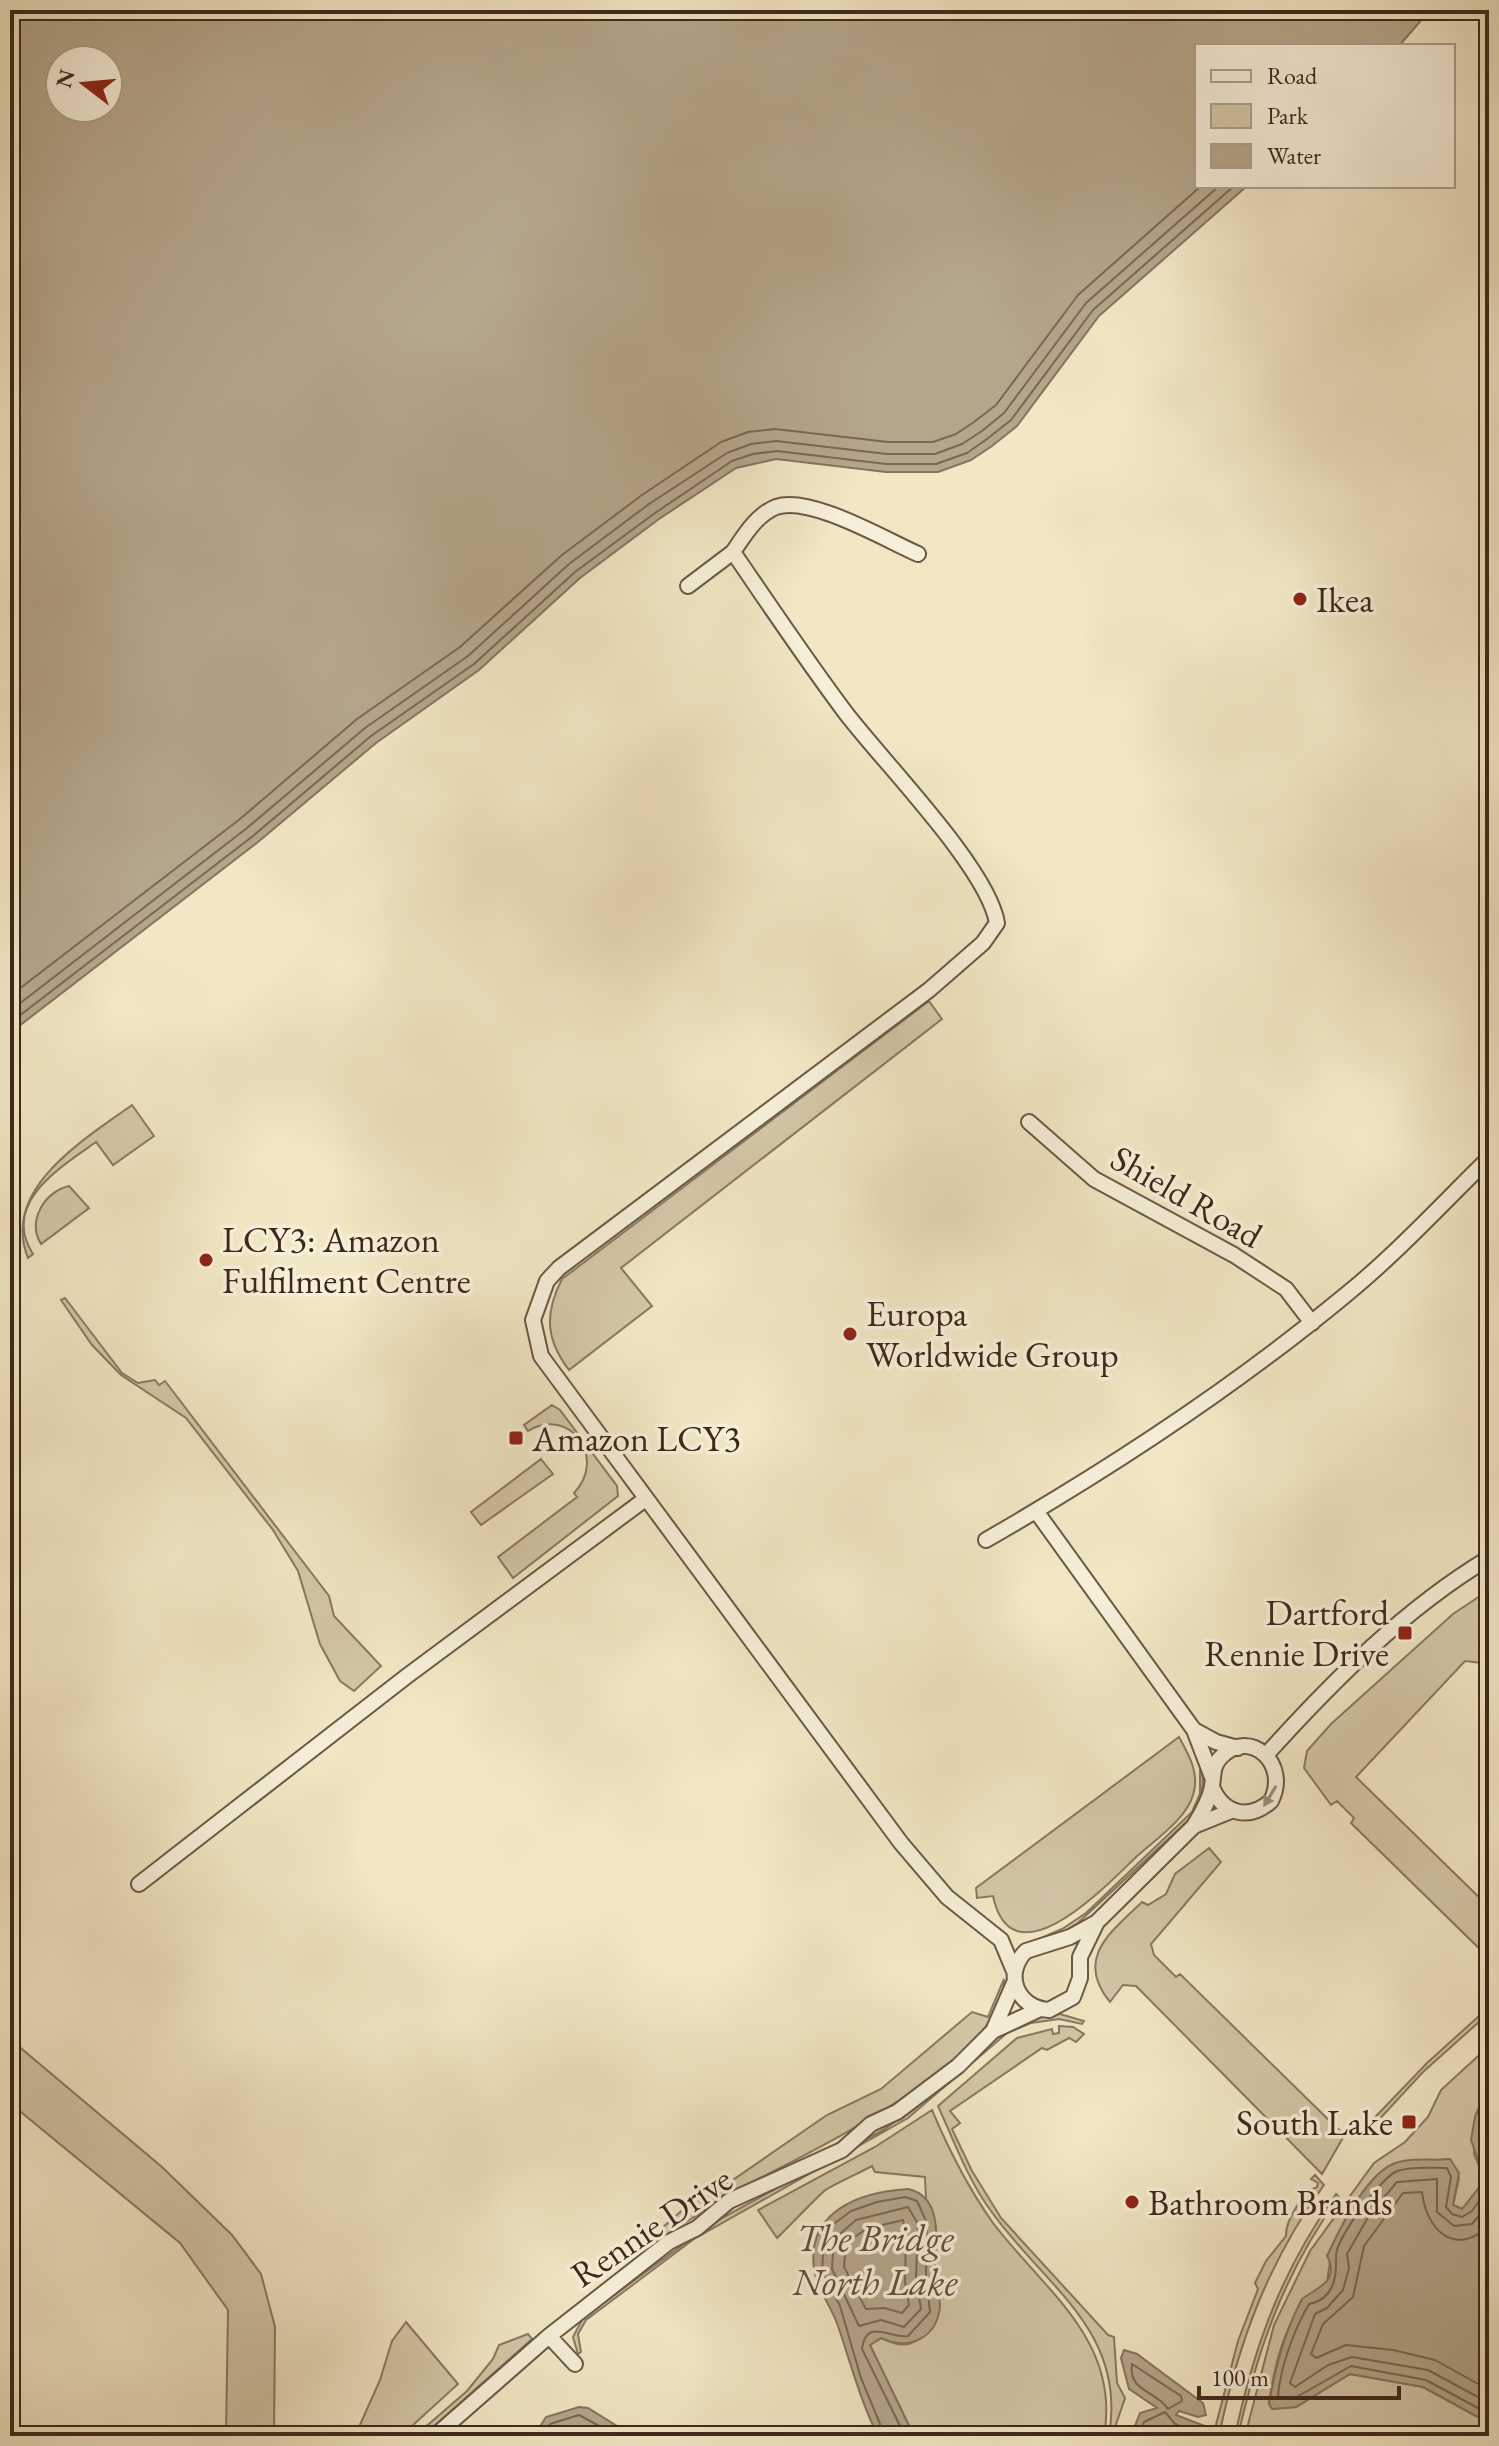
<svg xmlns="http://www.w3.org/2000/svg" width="1499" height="2446" font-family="'EB Garamond',serif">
<rect width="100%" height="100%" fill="#f1e7c4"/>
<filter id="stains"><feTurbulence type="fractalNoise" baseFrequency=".0025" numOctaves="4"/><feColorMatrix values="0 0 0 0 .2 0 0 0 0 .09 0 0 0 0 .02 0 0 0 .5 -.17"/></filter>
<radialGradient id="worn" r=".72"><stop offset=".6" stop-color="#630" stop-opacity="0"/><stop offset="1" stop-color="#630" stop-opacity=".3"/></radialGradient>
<path fill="#d3c7a7" stroke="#897861" stroke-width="2" d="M929,1001L942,1019L621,1268L652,1306L569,1370C546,1340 544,1314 562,1279Z
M132,1105L154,1136L113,1165L96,1142C61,1167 0,1203 33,1254L28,1258C0,1189 85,1139 132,1105Z
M69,1186L89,1208L41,1244C27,1221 44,1192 69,1186Z
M65,1298L122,1373L138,1383L155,1380L159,1385L165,1381L329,1596L334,1616L381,1666L354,1691L340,1681L320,1644L298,1571L273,1530L186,1418L121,1375L92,1345L61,1300Z
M552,1405L560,1410L617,1486L618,1496L513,1578L498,1557L577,1497L574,1493C608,1457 569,1406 528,1431L524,1425Z
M541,1459L553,1474L481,1525L471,1512Z
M1489,1590V1657L1482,1663L1465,1661L1356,1777L1489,1907V1958L1351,1823L1354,1818L1337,1801L1331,1805L1304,1768L1307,1751L1331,1724L1453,1614Z
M1179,1737C1189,1755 1200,1774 1193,1795C1186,1820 1153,1841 1134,1859C1106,1886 1012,1985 993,1896L977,1898L976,1888Z
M1200,1761C1206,1782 1202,1796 1193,1816L1078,1923L1062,1933L1039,1939L1062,1929L1086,1913L1192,1812L1200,1794Z
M1209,1848L1221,1862L1151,1944L1154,1955L1176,1977L1180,1974L1342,2133L1344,2136L1322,2174L1136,1986L1123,1985L1110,2002C1074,1958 1111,1932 1142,1902L1148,1905L1166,1894L1175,1874Z
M1004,1979C1006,2063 803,2154 738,2190C713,2204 689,2220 665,2236L662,2228L698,2196L724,2186L827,2115L881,2089L972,2012L988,2017Z
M1489,2007V2013L1423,2072L1363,2137L1359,2134L1427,2063Z
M1060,2014L1084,2021L1082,2024L1059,2019L1031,2023L1007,2033L908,2118L694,2239L586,2320L578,2334L581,2352L578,2354L573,2337L583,2318L711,2224L885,2129L954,2077L1003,2031L1036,2018Z
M1059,2026L1073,2027L1084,2034L1076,2042L1069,2038L1047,2050L1042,2048L950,2111L960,2123L952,2129L972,2171L1001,2218L1108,2335L1114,2337L1117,2383L1125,2398L1112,2436H1109C1127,2330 1044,2286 991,2211C968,2180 954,2141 938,2106L1017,2038L1052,2029L1053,2034L1059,2033Z
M10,2039L162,2167L232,2235L261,2274L275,2327L274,2436H226L228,2310L180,2243L10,2103Z
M1489,2046V2085L1475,2117L1474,2154L1485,2180L1463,2209L1453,2205L1459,2178L1450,2159L1393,2164L1330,2261L1327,2283C1287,2307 1275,2360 1269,2404L1273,2409L1296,2407L1350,2374L1423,2387L1489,2423V2436H1245L1274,2325L1310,2251L1374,2163L1405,2142L1428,2117L1441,2090Z
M932,2110C948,2148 969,2189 993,2223C1044,2290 1121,2341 1104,2436H914L870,2345L882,2338C916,2356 923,2334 940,2307L934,2275L936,2227L926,2200L925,2177L875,2172L872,2166C857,2174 841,2181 827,2189C821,2192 786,2230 777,2238L758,2210L875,2147Z
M1315,2175L1324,2185C1268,2262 1238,2343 1219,2436H1213L1238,2341L1258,2289L1255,2283L1266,2261L1286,2236C1285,2221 1304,2191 1317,2187L1318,2183L1311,2179Z
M1336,2194L1339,2197C1285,2271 1258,2348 1238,2436H1235C1254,2346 1282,2270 1336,2194Z
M406,2322L458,2384L401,2436H355L380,2380L392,2341Z
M528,2334L532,2339L423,2436H415L467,2391L493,2359L499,2345Z"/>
<path fill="#b4a68b" stroke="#85745e" stroke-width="2" fill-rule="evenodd" d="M10,10H1430L1399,46H1197V186H1247L1099,316L1017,426L992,446L971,460L938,472H886L776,459L736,468L659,519L580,578L479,670L376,743L258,842L10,1033ZM108,60V108H60V60Z
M1489,2085V2423L1423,2387L1350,2374L1296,2407L1272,2409L1269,2404C1275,2367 1284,2333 1302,2299C1315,2289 1341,2281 1327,2256C1339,2230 1365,2176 1393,2164C1410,2157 1432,2161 1450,2159L1459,2173L1453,2205L1462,2209L1485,2180L1471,2140L1475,2117Z
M908,2189C946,2197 935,2248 934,2276C934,2286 940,2295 940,2306C937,2339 908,2351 881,2338L870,2345L914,2436H878C860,2400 851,2364 838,2326C832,2307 816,2288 814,2269C806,2211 860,2192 908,2189Z
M1124,2350L1137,2354L1203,2403L1206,2415L1198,2417L1179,2411L1176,2415L1205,2426L1213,2436H1131L1140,2413L1157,2408L1129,2389L1121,2358Z
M579,2407L588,2408L633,2436H534L546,2417Z"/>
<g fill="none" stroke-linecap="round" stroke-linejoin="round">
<path stroke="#7a6753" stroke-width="2" d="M10,996L240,819L357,719L460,647L562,555L642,495L721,442L748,432L775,429L888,442H933L956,434L974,422L996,405L1078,295L1201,186
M10,1011L247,828L365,728L468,656L569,564L649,504L727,453L751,444L776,441L887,454H935L962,444L982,431L1004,413L1086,303L1219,186
M10,1023L253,836L371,736L474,664L575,572L655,513L732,461L753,454L777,451L886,464H936L967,453L987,439L1011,420L1093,310L1234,186
M1489,2187L1472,2211L1462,2217L1452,2214L1446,2207L1451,2177L1447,2168C1432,2168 1412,2166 1397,2171C1381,2178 1336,2238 1336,2256C1337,2277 1334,2299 1309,2304C1294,2330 1281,2365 1278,2395L1281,2399L1295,2398L1351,2366L1426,2380L1489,2414
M1489,2204L1472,2224L1454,2226L1437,2212V2179L1397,2182L1370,2214L1347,2254L1349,2268L1343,2290L1327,2308L1315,2314L1290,2383L1295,2387L1328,2365L1352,2357L1428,2370L1489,2403
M908,2207L918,2224L916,2276L921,2309L904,2327L881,2320L859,2326L832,2269L834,2239L856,2220Z
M903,2220L906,2234L905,2282L909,2305L902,2313L884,2308L866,2309L844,2267L846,2243L866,2229Z
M1489,2226C1454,2258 1426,2229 1422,2192L1403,2193L1364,2246L1353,2297L1323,2324L1311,2354L1316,2358L1346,2345L1393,2350L1435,2360L1489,2390
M1132,2364L1181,2396L1182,2401L1168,2409C1156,2390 1128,2392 1132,2364Z
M543,2436L550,2424L579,2415L618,2436
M885,2436L861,2378L840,2306L822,2272L824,2238L831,2226L851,2211L877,2202L905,2197L917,2201L927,2223L926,2276L930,2312L908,2336C890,2339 866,2317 862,2349L905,2436
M1139,2436L1144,2422L1165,2412L1175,2424L1206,2436"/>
<defs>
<path id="minor" d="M918,554C886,540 810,495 776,507C756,515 744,536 733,552C770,606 806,660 845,712C882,761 988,868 997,923L983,943L929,990L559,1268L547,1281L533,1320L541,1356L901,1843L947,1897L1001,1940L1014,1971
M688,586L733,552
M1029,1122L1094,1179L1234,1255L1286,1289L1312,1323
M1036,1511L1194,1730L1212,1777
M986,1540C1113,1467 1235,1387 1348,1293C1398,1252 1443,1203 1489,1158
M1194,1730L1216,1742L1238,1748
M1266,1755C1332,1682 1404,1609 1489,1558
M1194,1826C1201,1814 1210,1800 1212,1786C1214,1775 1212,1766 1221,1757C1250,1727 1290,1764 1271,1801C1249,1821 1223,1814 1212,1787
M139,1884L407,1676L644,1500
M1097,1922L1080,1957V1978L1073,1997L1049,2010C1017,2008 1003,1974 1026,1951L1070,1937L1097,1922L1194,1826L1231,1811
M993,2031L1040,2009
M549,2336L575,2364
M435,2436L549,2336L669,2242L697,2228L729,2201L842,2150L871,2124L897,2112L958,2066L993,2031L1014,1983"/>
</defs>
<use href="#minor" stroke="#6c5845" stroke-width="18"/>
<use href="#minor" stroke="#f6efd9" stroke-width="14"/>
</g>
<defs><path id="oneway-solid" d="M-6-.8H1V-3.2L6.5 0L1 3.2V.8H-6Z" transform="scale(2)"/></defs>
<use fill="#9a8c7a" href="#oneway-solid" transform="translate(1270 1796) rotate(121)"/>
<g fill="#8f2418" stroke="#f6efd9" stroke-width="3">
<circle cx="1300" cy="599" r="8"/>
<circle cx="206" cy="1260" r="8"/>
<circle cx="850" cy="1334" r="8"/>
<rect x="508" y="1430" width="16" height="16" rx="4"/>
<rect x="1397" y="1625" width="16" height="16" rx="4"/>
<rect x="1401" y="2114" width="16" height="16" rx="4"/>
<circle cx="1132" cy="2202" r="8"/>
</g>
<g text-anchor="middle" stroke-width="7" stroke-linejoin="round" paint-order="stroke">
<g font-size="36" fill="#3f281b" stroke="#f6efd9" text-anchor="start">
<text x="1316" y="612">Ikea</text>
<text x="222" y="1252">LCY3: Amazon<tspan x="222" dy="41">Fulfilment Centre</tspan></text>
<text x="866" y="1326">Europa<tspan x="866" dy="41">Worldwide Group</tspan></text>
<text x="532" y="1451">Amazon LCY3</text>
<text x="1389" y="1625" text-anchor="end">Dartford<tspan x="1389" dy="41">Rennie Drive</tspan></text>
<text x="1393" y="2135" text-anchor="end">South Lake</text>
<text x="1148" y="2215">Bathroom Brands</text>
</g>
<g font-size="36" fill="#3f281b" stroke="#f6efd9">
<text transform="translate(1187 1196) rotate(30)" y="13">Shield Road</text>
<text transform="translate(651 2226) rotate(-34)" y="13">Rennie Drive</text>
</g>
<g font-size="38" font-style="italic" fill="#624e3d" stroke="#f6efd9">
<text x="875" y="2251">The Bridge<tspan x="875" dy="44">North Lake</tspan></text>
</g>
</g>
<rect width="1499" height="2446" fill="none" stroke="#f1e7c4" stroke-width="40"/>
<rect x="12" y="12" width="1475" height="2422" fill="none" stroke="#3f281b" stroke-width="4"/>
<rect x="20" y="20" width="1459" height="2406" fill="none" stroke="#3f281b" stroke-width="2"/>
<rect x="1195" y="44" width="260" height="144" fill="#f6efd9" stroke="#ad9f8d" stroke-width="2"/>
<rect x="1211" y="70" width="40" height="12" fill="#f6efd9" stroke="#ad9f8d" stroke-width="2"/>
<text x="1267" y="84" font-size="24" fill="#3f281b">Road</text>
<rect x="1211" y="104" width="40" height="24" fill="#d3c7a7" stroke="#ad9f8d" stroke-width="2"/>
<text x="1267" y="124" font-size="24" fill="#3f281b">Park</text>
<rect x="1211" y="144" width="40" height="24" fill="#b4a68b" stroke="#ad9f8d" stroke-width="2"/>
<text x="1267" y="164" font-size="24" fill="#3f281b">Water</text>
<g transform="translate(84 84) rotate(286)"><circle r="38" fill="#f6efd9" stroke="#ad9f8d" stroke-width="2"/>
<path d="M0-6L14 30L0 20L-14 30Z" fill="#8f2418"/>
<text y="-12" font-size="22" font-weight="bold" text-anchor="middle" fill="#3f281b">N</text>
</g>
<path d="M1199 2386v12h200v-12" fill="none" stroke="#3f281b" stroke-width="4"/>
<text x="1211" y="2386" font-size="24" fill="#3f281b" stroke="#f6efd9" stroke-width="6" paint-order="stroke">100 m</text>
<rect width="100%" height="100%" filter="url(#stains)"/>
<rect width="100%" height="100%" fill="url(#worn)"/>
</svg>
